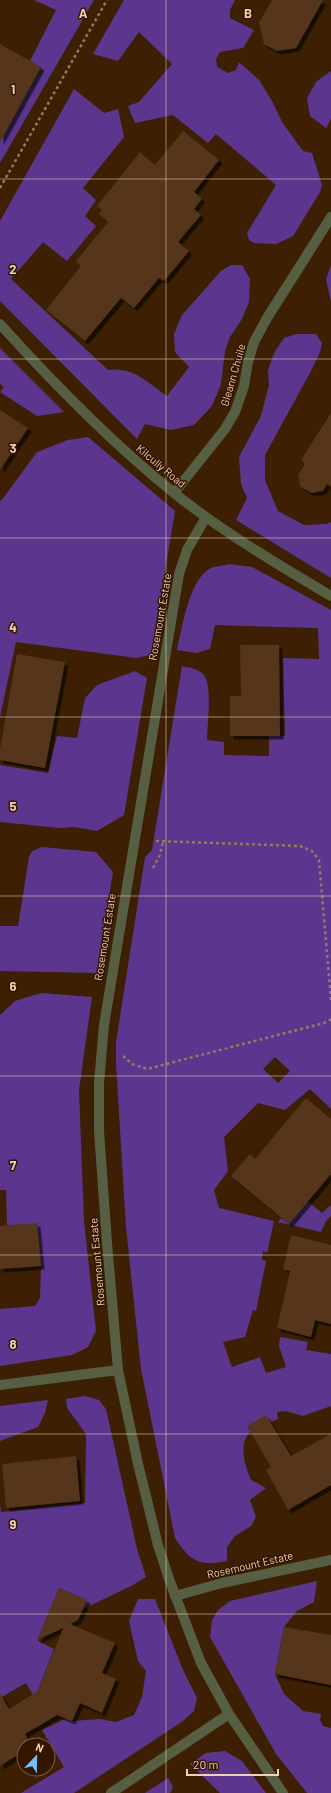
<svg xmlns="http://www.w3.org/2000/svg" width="331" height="1793" font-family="Barlow,sans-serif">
<defs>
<filter id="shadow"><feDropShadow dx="3.5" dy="3.5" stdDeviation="0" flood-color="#0009"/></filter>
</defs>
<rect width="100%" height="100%" fill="#3d2003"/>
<path fill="#5c368e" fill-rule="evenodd" d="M34,0H94L0,163V134H4L41,68L30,61L56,10Z
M124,0H235L230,10V18L254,30L243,48L220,52L216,59L217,67L228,73L236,70L239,62L259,80L272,101L282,122L303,151L312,153L322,185L320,192L293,236L276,244L254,243L249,240L247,233L276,185L216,134L208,143L173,115L135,123L128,106L139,102L172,64L139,32L118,61L93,54Z
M331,71V119L326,128L310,116L307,98L316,82Z
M74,89L104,113L118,109L124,137L83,188L96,200L85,216L96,226L67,261L43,242L11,279L108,370C133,366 148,383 167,396L189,367L175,352L174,334L182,315L221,271L231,265H242L250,279L249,302L242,319L230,337L225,351L221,384L212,406L194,425L171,430L145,424L137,439L0,301V221Z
M331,265V302L326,279Z
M297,334H316L322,343L320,352L311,371L265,455V480L278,511L304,525L327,524L331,522V578L236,520L247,498L241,484L239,457L261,416L269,385L268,371L274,353L284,338Z
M0,348L64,412L37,416L0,392L4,387L0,384Z
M88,437L175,511L151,655L136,658L16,642L0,717V500L1,501L37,452L68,440Z
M229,564L252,567L331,610V1109L310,1089L285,1110L258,1103L224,1137L228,1171L214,1190L219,1208L274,1221L267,1253L263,1251L262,1260L266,1261L256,1311L253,1310L245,1337L223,1342L232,1367L260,1357L266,1373L286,1367L279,1346L280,1337L308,1342L306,1350L331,1354V1406L303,1416L286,1411L277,1412L278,1419C268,1423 253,1428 247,1436C239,1448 246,1468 251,1480L266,1488L250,1500L256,1517L251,1526L235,1536L227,1547V1561C199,1567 190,1561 175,1538L141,1369L126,1227L116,1064V1042L145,857L152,850L182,666C189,668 197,668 203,674C213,684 207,725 207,740L224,742V755L269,756V736H285L283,658L319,659L318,628L215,625L210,649L197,653L177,650C182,628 189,579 211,568C216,566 224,566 229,564ZM275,1057L290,1071L278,1083L263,1069Z
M135,671L147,678L124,815L97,831L74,827L60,828L0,822V765L48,773L57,736L77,738L85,698L97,685Z
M42,847L96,852L113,872L97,973L0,971V926H18L29,857L32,851Z
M41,993L92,997L79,1090L84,1221L96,1331L88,1347L72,1355L0,1366V1309L35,1306L40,1298L41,1266L37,1224L7,1225L6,1190H0V1015L15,1001Z
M299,1194L322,1213L331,1205V1216L326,1221L321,1232L278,1222Z
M85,1396L99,1400L106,1409L137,1549L146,1577L131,1586L83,1609L87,1600L59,1588L38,1641L54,1649L35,1698L26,1683L0,1698V1505L1,1512L85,1503L86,1434L67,1408L66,1399Z
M48,1400L45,1413L38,1427L0,1441V1406Z
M317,1581L314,1602L297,1611L284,1627L275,1674L284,1694L303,1711L321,1714L320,1720L323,1726L331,1728V1793H307L276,1754L210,1637L212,1620L218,1610L230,1601Z
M138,1599H155L183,1670L197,1698L194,1711L183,1721L74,1793H21L64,1767L42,1730L67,1718L72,1721L100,1719L116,1722L134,1715L142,1697L146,1671L138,1661L129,1621Z
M225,1751L242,1761L266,1793H220L190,1764L206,1753Z
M168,1778L173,1787L170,1793H145Z"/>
<path fill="#54351a" filter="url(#shadow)" d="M272,0H323L296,48L277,51L264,44L259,23Z
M0,44L41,67L0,142Z
M183,131L219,160L194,192L202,199L194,209L201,215L178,242L189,251L164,281L159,278L134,308L121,298L85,341L46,310L81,266L76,261L108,222L99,214L102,210L97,206L140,152L155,165Z
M0,410L28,428L0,470Z
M331,413V487L327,484L323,491L311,493L300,486L298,475L305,464L301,460Z
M240,645H279L280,736H230V696H241Z
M17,654L65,662L45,768L0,760V749Z
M306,1098L331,1119V1174L289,1224L231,1176L250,1154L255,1159Z
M37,1223L41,1266L0,1269V1226Z
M291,1235L331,1245V1324L315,1320L311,1337L277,1328L290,1271L283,1269Z
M266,1415L291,1456L331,1434V1485L288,1510L266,1470L271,1467L247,1426Z
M76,1456L80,1501L6,1508L2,1464Z
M59,1588L87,1600L78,1620L70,1624L115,1643L102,1673L116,1679L102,1713L80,1703L72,1721L57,1715L25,1734L31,1745H24V1751L0,1766V1693L9,1709L38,1691L63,1628L37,1640Z
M284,1627L331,1635V1685L275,1674Z"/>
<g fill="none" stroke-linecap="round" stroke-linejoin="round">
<path stroke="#97785d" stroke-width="2.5" stroke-dasharray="3 3" stroke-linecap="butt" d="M0,188L107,0
M156,841L300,846L312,851L319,860L331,1000
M153,868L160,855L163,841
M123,1056L132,1064L147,1069L324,1023L330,1020L331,1017"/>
<path stroke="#575f42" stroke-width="10" d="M0,324C54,384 111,442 174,493C223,532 277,564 331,596
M174,493L225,429L235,412L244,386L248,362L254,342L267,318L331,217
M206,517L187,550L179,574L104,1025L99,1083V1131L107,1243L118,1370L138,1464L158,1545L169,1579L201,1663L229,1714L283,1793
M0,1385L118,1370
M175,1596L222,1583L331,1560
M111,1793L229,1714"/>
</g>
<path fill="none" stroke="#f0cfb6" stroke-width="1" stroke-opacity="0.55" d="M166,0V1793M0,179H331M0,359H331M0,538H331M0,717H331M0,896H331M0,1076H331M0,1255H331M0,1434H331M0,1614H331"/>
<g text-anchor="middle" stroke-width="3" stroke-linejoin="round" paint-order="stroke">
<g font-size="11" fill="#f0cfb6" stroke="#321600">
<text transform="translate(233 375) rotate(-74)" y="4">Gleann Chuile</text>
<text transform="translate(161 466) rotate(40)" y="4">Kilcully Road</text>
<text transform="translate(160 617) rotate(-80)" y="4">Rosemount Estate</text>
<text transform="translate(105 937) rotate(-81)" y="4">Rosemount Estate</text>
<text transform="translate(97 1262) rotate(-95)" y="4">Rosemount Estate</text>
<text transform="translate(250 1565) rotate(-13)" y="4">Rosemount Estate</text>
</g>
</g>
<g font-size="13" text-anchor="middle" font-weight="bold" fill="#f0cfb6" stroke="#321600" stroke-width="3" stroke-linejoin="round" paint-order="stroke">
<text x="83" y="18">A</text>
<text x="248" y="18">B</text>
<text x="13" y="94">1</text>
<text x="13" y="274">2</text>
<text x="13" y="453">3</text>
<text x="13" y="632">4</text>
<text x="13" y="811">5</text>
<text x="13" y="991">6</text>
<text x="13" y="1170">7</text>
<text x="13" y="1349">8</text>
<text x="13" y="1529">9</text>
</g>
<g transform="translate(36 1757) rotate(22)"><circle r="19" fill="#321600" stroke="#7e6049"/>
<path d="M0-3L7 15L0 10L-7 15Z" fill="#74c0f6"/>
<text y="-6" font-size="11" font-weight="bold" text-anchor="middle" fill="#f0cfb6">N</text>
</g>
<path d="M187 1769v6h91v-6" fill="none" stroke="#f0cfb6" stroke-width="2"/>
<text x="193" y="1769" font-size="12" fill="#f0cfb6" stroke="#321600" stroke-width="3" paint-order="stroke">20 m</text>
</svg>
